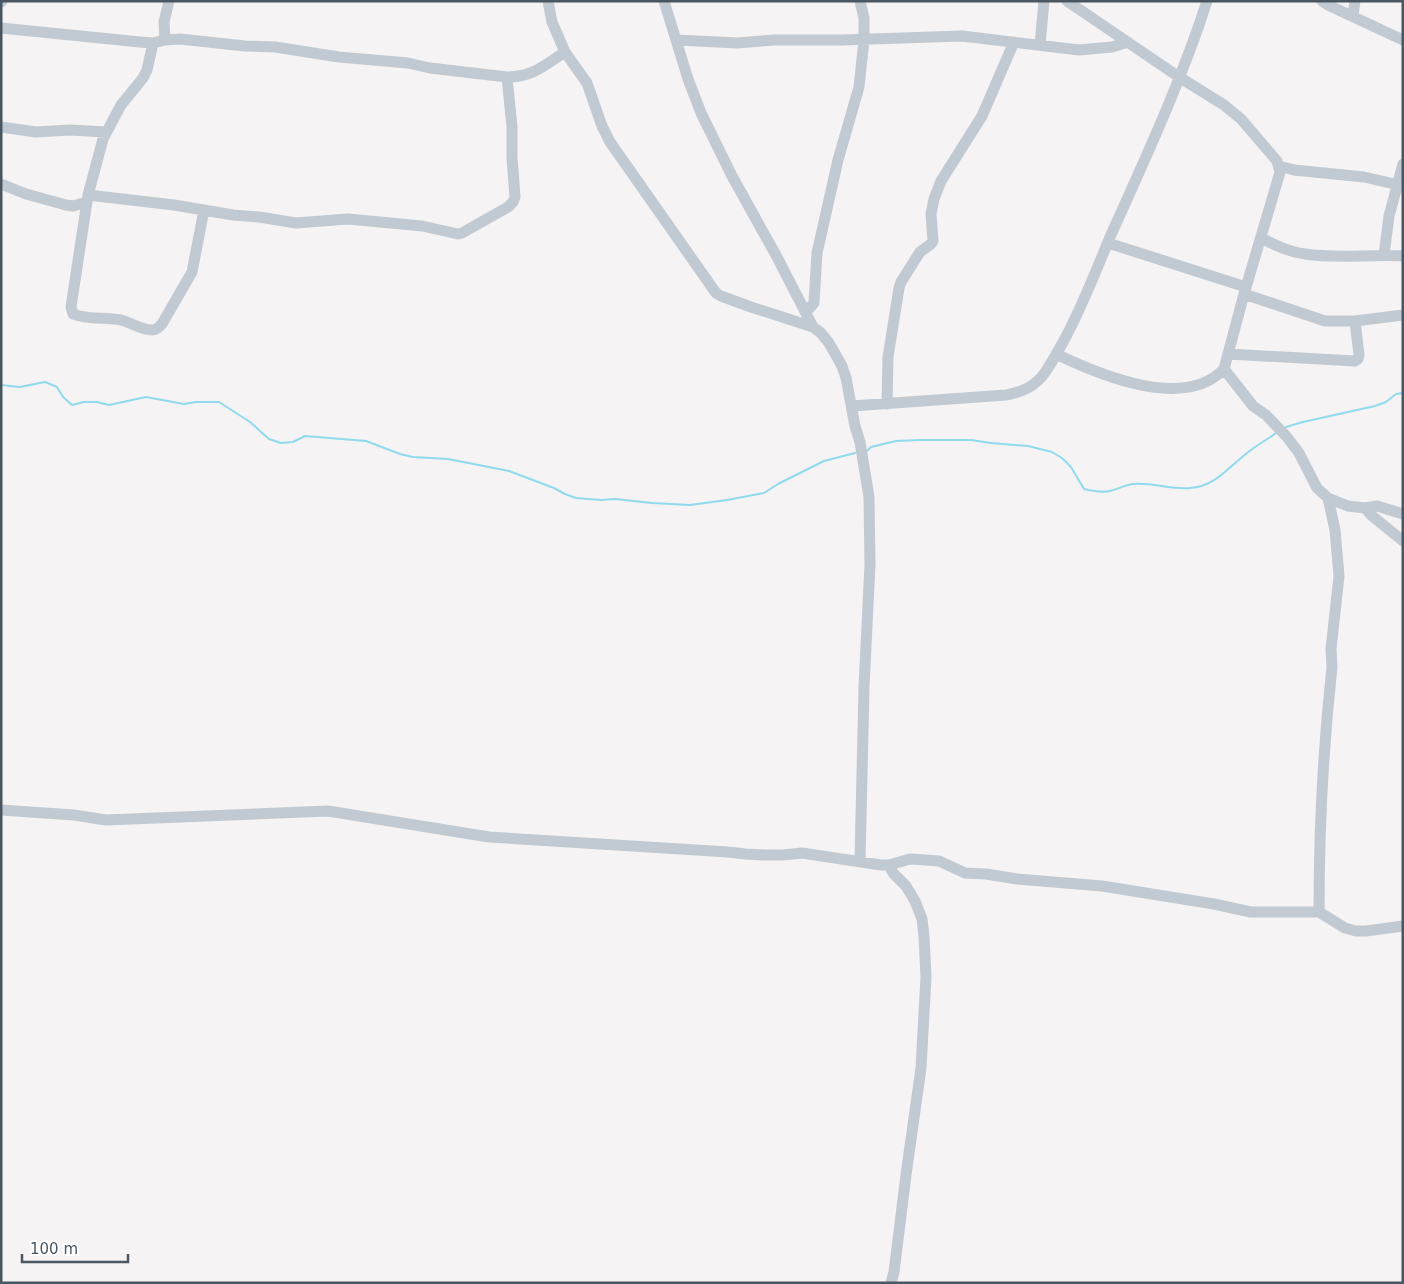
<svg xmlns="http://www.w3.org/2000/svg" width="1404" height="1284" font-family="'DejaVu Sans',sans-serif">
<rect width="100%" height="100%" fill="#f5f3f3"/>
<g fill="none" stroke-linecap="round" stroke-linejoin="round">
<path stroke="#90daee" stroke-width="2" d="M1,385L20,387L45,382L57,387L63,397L72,405L84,402H97L109,405L146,397L184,404L196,402H219L250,422L269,439L281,443L293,442L305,436L366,441L400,454L413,457L448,459L509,471L554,488L565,494L576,498L601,500L615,499L652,503L690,505L727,500L764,493L778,484L824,461L855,453
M1286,427L1303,422L1375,406L1386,402L1396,394L1403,393
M867,451L871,447L896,441L920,440H971L991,443L1028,446L1052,452L1062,458L1071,467L1084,489C1093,491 1102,493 1110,491C1118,489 1125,485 1133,484C1152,482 1171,490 1190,488C1216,487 1231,464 1251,450C1259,444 1268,439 1276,433"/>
<path stroke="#c1cad2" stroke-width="11" d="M548,1L552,22L565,52L587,83L602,126L610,142L716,293L721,296L748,306L813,327L821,333L829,343L842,366L846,378L855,426L860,442L869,497L870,564L864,687L860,861
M664,1L688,79L701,113L732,176L777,257L813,327
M1322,1L1328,5L1403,40
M1,2L2,1
M1353,16L1355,1
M1,28L140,42L153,43L165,40L180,39L245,46L275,47L339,57L408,63L430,68L507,77C533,77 545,65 565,52
M165,40L164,22L169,1
M676,40L738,43L774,40H842L962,36L1079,50L1112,47L1128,42
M153,43L147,70L143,78L121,105L103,139L88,195L71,307L73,314C88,320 106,317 121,320C132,323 141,330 152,330C157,330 159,327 162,324L192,272L204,210
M1040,45L1044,1
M1,127L36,132L70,130L106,132
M1279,166L1294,170L1364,177L1403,186
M1,184L26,194L66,205L73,206L87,202
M88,195L174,205L233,215L259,217L296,223L348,219L422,226L458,234L462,233L508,207L513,202L515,197L512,157V127L507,77
M1261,238C1275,245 1289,252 1305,254C1337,259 1370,254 1403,256
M1108,243L1246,287
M1384,255L1389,216L1403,164
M1244,294L1325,321H1355L1403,315
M806,312L814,303L817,253L838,160L859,87L864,40V18L860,1
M1056,354C1100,375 1184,411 1224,369L1244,294L1278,179L1280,172L1277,161L1241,119L1224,105L1179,77L1067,1
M1228,354L1355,361L1358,359L1359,355L1355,321
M1224,369L1253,406L1266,415L1287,437L1299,453L1317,488L1328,498L1335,530L1339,576L1331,649L1332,667C1323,749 1319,830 1319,912
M887,404L888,357L899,288L901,282L920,252L931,244L933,241L931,214L934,199L941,181L982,116L1014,42
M852,406L1006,395C1023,392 1036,386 1046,371C1052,362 1057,353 1062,344C1081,310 1095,273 1110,237C1145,159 1181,82 1207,1
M1328,498L1348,506L1365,508L1371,515L1403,541
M1365,508L1377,506L1403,514
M1,810L74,815L106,820L328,811L489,837L728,852L745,854L764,855H783L802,853L881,865H889L910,859L926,860L939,861L965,873L986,874L1017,879L1102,886L1214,904L1251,912H1319L1345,928L1356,931H1366L1403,926
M889,865L893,873L906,886L915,901L922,919L924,936L926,977L921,1068L906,1175L894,1272L891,1283"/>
</g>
<rect width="1404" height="1284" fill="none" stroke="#4a5661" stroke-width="5"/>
<path d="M22 1254v8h106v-8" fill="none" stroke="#4a5661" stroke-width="2.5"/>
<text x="30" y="1254" font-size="15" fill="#4a5661" stroke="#ffffff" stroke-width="4" paint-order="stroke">100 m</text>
</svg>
